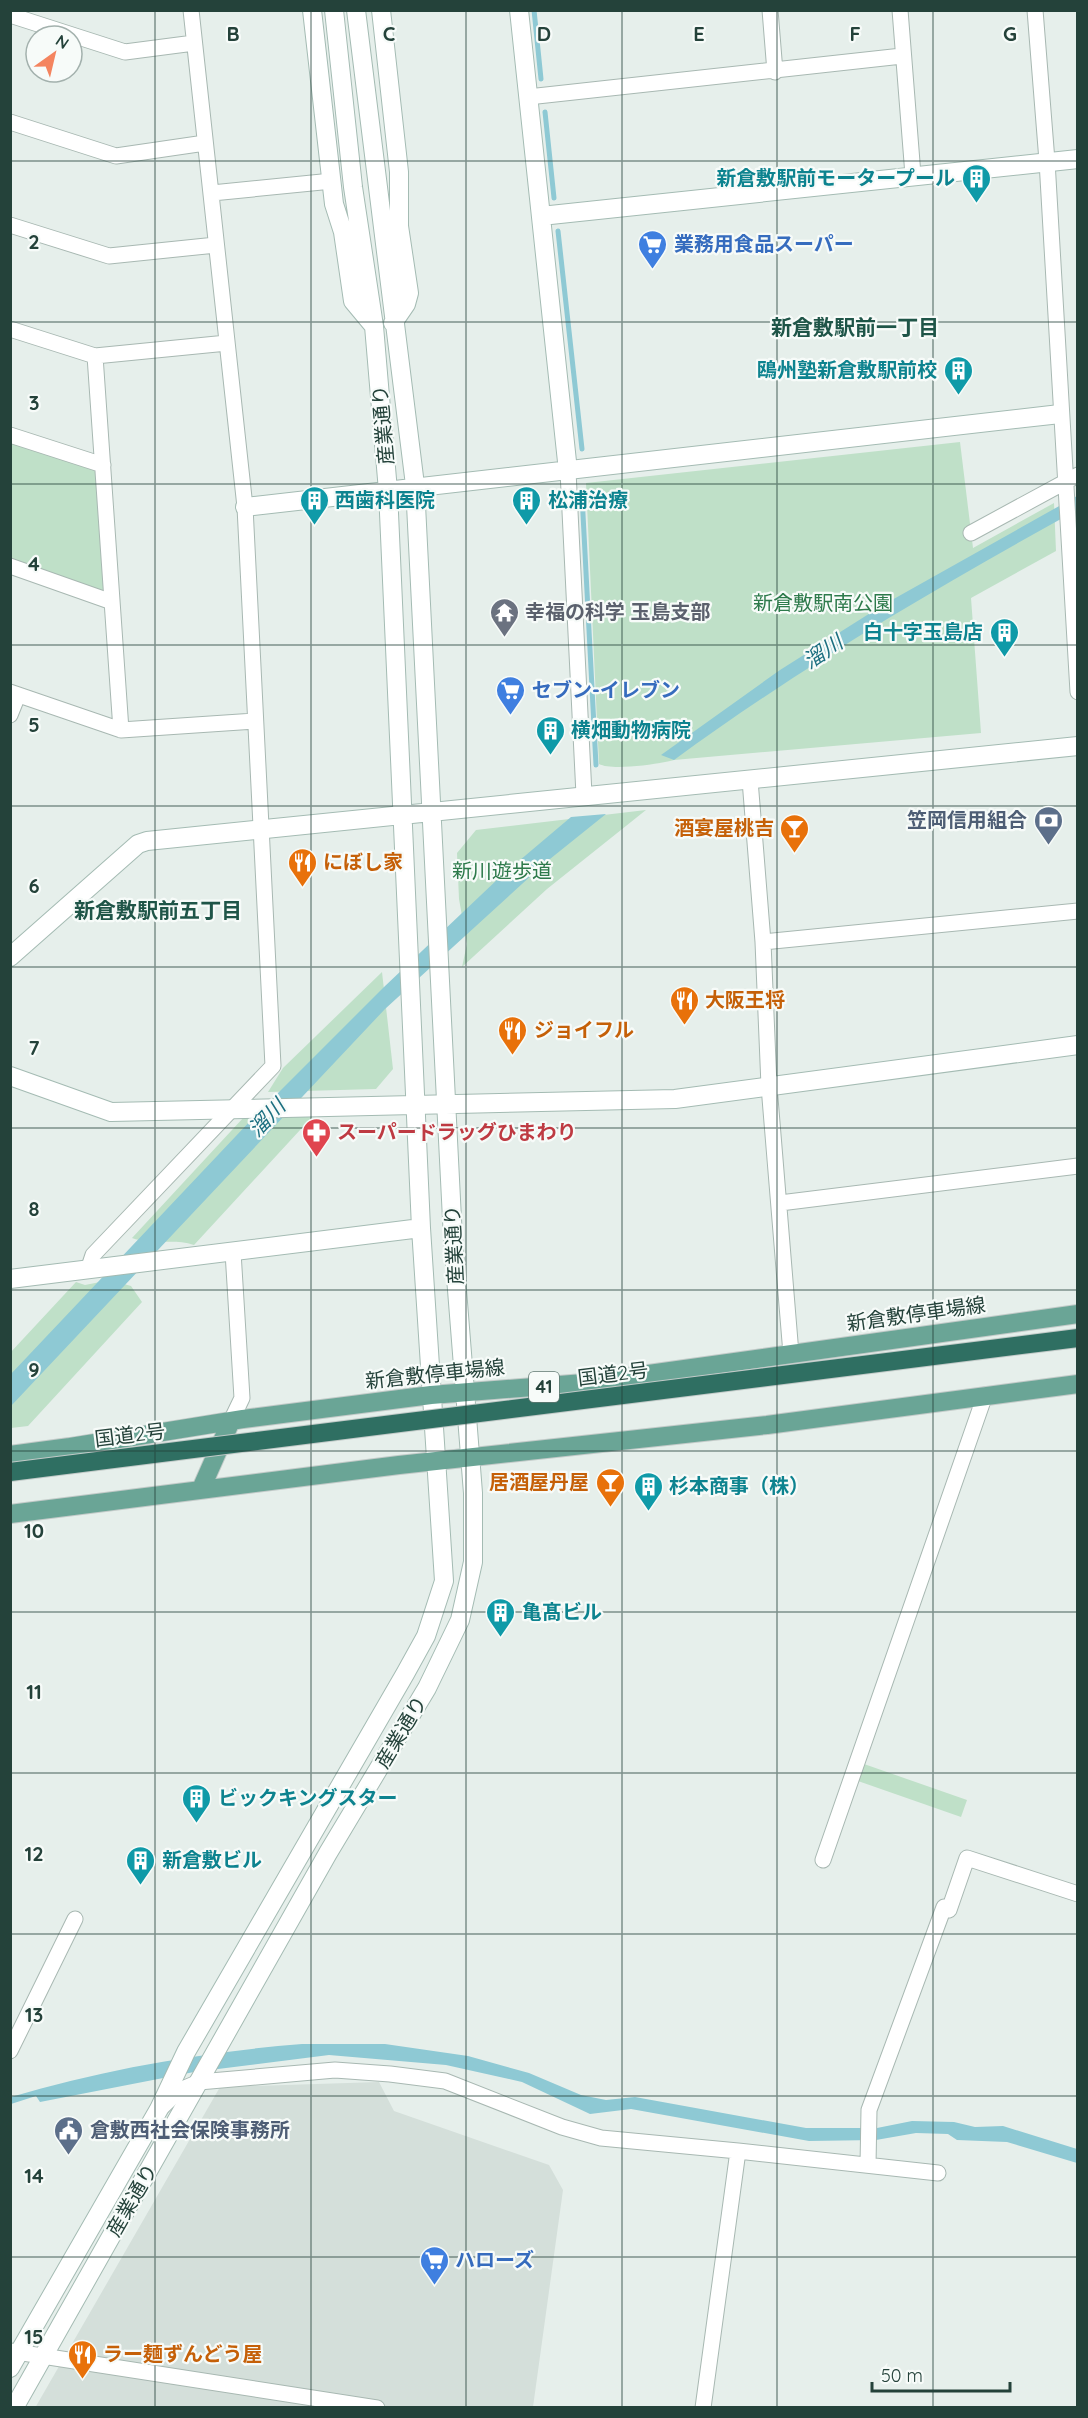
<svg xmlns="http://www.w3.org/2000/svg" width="1088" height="2418" font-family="Quicksand,'Noto Sans JP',sans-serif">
<rect width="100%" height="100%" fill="#e6efeb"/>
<path fill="#d4dfda" d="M379,2082L394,2111L549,2165L563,2190L533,2407L35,2408L220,2087Z"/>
<path fill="#bfe0c8" d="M10,440L96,468L105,594L11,560Z
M960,442L973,548L1054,503L1056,551L971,598L981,733L674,760C659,764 612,771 599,764L586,483Z
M646,810L547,889L462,967L467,944L459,899L457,853L476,830Z
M382,972L393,1069L376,1089L268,1092L283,1068Z
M244,1117H312L194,1245C173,1238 155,1246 132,1238Z
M110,1280L131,1286L142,1302L28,1426L11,1428L10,1353L76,1282L85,1285Z
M864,1764L967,1800L961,1817L858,1781Z"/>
<path fill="#8ec9d4" d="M1077,496V510C938,587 802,666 674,760L661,755L780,670L883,605Z
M606,814L545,863L385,1009L11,1406L10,1375L253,1118L384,987L500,877L571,817Z
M302,2044H385L468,2056L529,2073L581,2095L606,2100L635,2097L806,2128H877L912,2121L954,2122L975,2127L1003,2126L1077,2149V2163L1007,2142L957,2140L948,2134L916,2133L876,2140L809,2141L631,2109L590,2114L522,2082L446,2065L329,2055L194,2072L40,2102L36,2096L11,2104V2097C106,2069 203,2052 302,2044Z"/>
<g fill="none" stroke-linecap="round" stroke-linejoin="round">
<path stroke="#8ec9d4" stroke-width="5" d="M534,10L541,79
M545,112L554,198
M558,231L582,449
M582,495L596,765"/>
<defs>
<path id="street" d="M770,10L775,72
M900,10L913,175
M1035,10L1047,161L1078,692
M10,15L125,52L194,43
M528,97L902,56
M10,122L116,156L205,143
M212,193L332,181
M10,225L109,256L216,245
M10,329L95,356L227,343
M95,356L121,730
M10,435L103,465
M568,471L584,795
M971,533L1078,475
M10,566L112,602
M10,692L121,730L255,721
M10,715L18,695
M750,780L763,942L769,1086L791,1354
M763,942L1078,911
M780,1203L1078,1166
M88,1270L93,1255L273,1066L245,507L191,10
M231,1421L242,1398L233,1252
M823,1860L985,1395
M10,2051L75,1919
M162,2107L180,2090L199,2082L335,2070L390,2074L445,2081L562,2127L601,2138L738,2151L703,2408
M738,2151L938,2173
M868,2165L869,2110L944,1907L949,1910L967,1858L1078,1894
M10,2351L377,2408"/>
<path id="secondary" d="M312,10L334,204L343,232L353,301L373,325
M381,10L399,172V226L409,293L406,304L393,323
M519,10L568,471
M541,216L1078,159
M245,507L1060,414
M10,957L138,844L147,841L1078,746
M10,1076L111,1112L675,1099L1078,1045
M10,1279L421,1228
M10,2368L159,2109L186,2052L405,1674L426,1636L444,1581L421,1228L388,491L374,326L353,187L334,10
M14,2408L328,1853L427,1688L460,1620L473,1562V1493L453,1239L415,485L356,10"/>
<path id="primary" d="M10,1455L70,1447L243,1419L431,1395L584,1383L1078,1314
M201,1489L231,1421
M10,1514L399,1465L767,1425L1078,1384"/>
</defs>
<use href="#street" stroke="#a8b8b2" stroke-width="17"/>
<use href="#secondary" stroke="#a4bbb3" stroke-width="20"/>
<use href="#primary" stroke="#c2cac8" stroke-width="20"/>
<use href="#street" stroke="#fff" stroke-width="15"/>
<use href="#secondary" stroke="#fff" stroke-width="18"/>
<use href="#primary" stroke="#6aa596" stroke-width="18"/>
<defs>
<path id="highway-bridge" d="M10,1472L1078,1338"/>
</defs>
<use href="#highway-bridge" stroke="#c2cac8" stroke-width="20" stroke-linecap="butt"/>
<use href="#highway-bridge" stroke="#2f6f62" stroke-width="18"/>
</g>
<path fill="none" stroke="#24423a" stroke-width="1.5" stroke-opacity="0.55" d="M155,10V2408M311,10V2408M466,10V2408M622,10V2408M777,10V2408M933,10V2408M10,161H1078M10,322H1078M10,484H1078M10,645H1078M10,806H1078M10,967H1078M10,1128H1078M10,1290H1078M10,1451H1078M10,1612H1078M10,1773H1078M10,1934H1078M10,2096H1078M10,2257H1078"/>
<defs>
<symbol id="building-pin" viewBox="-11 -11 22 30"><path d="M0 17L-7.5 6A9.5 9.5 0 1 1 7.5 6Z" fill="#0f9aa8" stroke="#f7fbf9"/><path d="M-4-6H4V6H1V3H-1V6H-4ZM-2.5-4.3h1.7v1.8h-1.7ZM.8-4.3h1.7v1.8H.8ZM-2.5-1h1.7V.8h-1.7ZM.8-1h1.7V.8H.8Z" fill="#fff"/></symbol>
<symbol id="supermarket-pin" viewBox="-11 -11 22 30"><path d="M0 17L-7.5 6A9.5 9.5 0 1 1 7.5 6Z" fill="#3f7fe0" stroke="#f7fbf9"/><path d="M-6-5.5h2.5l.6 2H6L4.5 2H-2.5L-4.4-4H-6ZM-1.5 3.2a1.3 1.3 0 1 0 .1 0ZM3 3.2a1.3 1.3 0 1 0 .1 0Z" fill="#fff"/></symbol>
<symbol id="temple-pin" viewBox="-11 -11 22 30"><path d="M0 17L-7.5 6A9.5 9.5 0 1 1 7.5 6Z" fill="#6b7280" stroke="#f7fbf9"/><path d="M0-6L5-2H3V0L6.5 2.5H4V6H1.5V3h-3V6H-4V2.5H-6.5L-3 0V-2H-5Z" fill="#fff"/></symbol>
<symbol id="bank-pin" viewBox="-11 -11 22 30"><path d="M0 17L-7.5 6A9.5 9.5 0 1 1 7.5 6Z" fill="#5c6f8a" stroke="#f7fbf9"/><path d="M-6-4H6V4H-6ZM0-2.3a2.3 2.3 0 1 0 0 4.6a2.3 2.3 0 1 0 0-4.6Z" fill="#fff"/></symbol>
<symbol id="bar-pin" viewBox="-11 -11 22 30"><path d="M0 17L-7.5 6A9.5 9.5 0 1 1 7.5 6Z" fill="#e8710a" stroke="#f7fbf9"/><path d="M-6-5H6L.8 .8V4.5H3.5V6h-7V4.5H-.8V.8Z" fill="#fff"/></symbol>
<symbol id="restaurant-pin" viewBox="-11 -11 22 30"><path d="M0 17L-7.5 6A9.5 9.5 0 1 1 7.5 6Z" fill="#e8710a" stroke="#f7fbf9"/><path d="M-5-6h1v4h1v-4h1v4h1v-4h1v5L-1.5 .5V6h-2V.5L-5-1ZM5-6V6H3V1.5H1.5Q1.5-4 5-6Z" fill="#fff"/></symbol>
<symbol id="pharmacy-pin" viewBox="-11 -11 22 30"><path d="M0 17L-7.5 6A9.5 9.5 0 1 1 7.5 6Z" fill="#e0444e" stroke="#f7fbf9"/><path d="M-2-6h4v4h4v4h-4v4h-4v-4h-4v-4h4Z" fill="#fff"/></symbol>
<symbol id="civic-pin" viewBox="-11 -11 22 30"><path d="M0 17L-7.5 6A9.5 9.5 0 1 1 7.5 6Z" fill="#5c6f8a" stroke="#f7fbf9"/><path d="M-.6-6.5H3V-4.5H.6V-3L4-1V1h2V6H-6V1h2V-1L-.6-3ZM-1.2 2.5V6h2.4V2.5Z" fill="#fff"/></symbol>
</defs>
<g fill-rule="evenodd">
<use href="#building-pin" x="960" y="162" width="33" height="45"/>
<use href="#supermarket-pin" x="636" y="228" width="33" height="45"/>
<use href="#building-pin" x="942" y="354" width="33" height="45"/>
<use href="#building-pin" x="298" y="484" width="33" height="45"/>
<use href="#building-pin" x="510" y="484" width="33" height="45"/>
<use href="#temple-pin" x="488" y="596" width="33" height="45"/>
<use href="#building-pin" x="988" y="616" width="33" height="45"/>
<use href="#supermarket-pin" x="494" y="674" width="33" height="45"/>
<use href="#building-pin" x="534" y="714" width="33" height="45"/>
<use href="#bank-pin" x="1032" y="804" width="33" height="45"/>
<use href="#bar-pin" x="778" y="812" width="33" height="45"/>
<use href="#restaurant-pin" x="286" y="846" width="33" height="45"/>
<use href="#restaurant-pin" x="668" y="984" width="33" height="45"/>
<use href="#restaurant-pin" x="496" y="1014" width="33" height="45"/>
<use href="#pharmacy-pin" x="300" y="1116" width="33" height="45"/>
<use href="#bar-pin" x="594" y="1466" width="33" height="45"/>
<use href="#building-pin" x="632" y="1470" width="33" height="45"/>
<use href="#building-pin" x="484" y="1596" width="33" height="45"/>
<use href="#building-pin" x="180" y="1782" width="33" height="45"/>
<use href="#building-pin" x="124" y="1844" width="33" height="45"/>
<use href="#civic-pin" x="52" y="2114" width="33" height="45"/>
<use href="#supermarket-pin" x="418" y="2244" width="33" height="45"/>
<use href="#restaurant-pin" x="66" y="2338" width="33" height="45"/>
</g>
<g text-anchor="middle" stroke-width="4.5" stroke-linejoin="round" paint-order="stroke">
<rect fill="#f7fbf9" stroke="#637a73" stroke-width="1.5" x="529" y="1372" width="30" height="30" rx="4.5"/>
<g font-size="18" font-weight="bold" fill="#24423a">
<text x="544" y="1393">41</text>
</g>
<g font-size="20" font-weight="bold" fill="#0d838f" stroke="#f7fbf9" text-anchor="start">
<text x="955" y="185" text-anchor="end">新倉敷駅前モータープール</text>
<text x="937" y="377" text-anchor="end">鴎州塾新倉敷駅前校</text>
<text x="335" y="507">西歯科医院</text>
<text x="548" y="507">松浦治療</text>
<text x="983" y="639" text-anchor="end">白十字玉島店</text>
<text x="571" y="737">横畑動物病院</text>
<text x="669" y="1493">杉本商事（株）</text>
<text x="522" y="1619">亀髙ビル</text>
<text x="218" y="1805">ビックキングスター</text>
<text x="162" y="1867">新倉敷ビル</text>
</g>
<g font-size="20" font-weight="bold" fill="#366cbe" stroke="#f7fbf9" text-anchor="start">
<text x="674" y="251">業務用食品スーパー</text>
<text x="532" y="697">セブン-イレブン</text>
<text x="455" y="2267">ハローズ</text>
</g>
<g font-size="20" fill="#24423a" stroke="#f7fbf9">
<text transform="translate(383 425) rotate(-95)" y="7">産業通り</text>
<text transform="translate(454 1245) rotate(-93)" y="7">産業通り</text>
<text transform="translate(916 1314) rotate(-8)" y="7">新倉敷停車場線</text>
<text transform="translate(435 1374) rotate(-6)" y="7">新倉敷停車場線</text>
<text transform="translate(613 1374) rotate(-7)" y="7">国道2号</text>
<text transform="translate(130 1435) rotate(-7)" y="7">国道2号</text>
<text transform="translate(401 1732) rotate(-59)" y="7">産業通り</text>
<text transform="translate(132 2200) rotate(-60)" y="7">産業通り</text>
</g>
<g font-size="20" fill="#2d7a4b" stroke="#f7fbf9">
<text x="823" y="610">新倉敷駅南公園</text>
<text x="502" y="878">新川遊歩道</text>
</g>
<g font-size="20" font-weight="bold" fill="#5b616d" stroke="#f7fbf9" text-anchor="start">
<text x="525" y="619">幸福の科学 玉島支部</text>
</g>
<g font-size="20" font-weight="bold" fill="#4e5e75" stroke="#f7fbf9" text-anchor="end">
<text x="1027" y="827">笠岡信用組合</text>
<text x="90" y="2137" text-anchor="start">倉敷西社会保険事務所</text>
</g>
<g font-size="20" font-weight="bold" fill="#c56008" stroke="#f7fbf9" text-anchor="start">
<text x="774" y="835" text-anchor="end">酒宴屋桃吉</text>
<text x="323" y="869">にぼし家</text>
<text x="705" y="1007">大阪王将</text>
<text x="534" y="1037">ジョイフル</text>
<text x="589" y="1489" text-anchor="end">居酒屋丹屋</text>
<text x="103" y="2361">ラー麺ずんどう屋</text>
</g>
<g font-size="20" font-weight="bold" fill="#be3a42" stroke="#f7fbf9" text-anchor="start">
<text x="337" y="1139">スーパードラッグひまわり</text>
</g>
<g font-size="21" font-weight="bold" fill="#1f5548" stroke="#f7fbf9">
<text x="855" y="335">新倉敷駅前一丁目</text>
<text x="158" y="918">新倉敷駅前五丁目</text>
</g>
<g font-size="21" font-style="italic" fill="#1c6f80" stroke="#f7fbf9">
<text transform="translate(823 652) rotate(-34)" y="7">溜川</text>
<text transform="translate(267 1118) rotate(-46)" y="7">溜川</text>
</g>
</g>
<g font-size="20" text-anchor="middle" font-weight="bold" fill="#24423a" stroke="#f7fbf9" stroke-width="4.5" stroke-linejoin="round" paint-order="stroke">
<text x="233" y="41">B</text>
<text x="389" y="41">C</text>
<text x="544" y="41">D</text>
<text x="699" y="41">E</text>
<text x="855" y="41">F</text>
<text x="1010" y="41">G</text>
<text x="34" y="249">2</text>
<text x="34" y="410">3</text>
<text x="34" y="571">4</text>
<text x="34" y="732">5</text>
<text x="34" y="893">6</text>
<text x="34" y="1055">7</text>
<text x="34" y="1216">8</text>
<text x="34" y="1377">9</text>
<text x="34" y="1538">10</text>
<text x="34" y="1699">11</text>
<text x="34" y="1861">12</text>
<text x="34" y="2022">13</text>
<text x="34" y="2183">14</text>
<text x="34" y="2344">15</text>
</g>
<rect width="1088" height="2418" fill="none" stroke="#24423a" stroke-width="24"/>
<g transform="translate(54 54) rotate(34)"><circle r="28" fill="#f7fbf9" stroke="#a3b1ad" stroke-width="1.5"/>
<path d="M0-4.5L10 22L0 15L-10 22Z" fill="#f4845f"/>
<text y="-9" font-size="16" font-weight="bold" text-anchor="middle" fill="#24423a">N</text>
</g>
<path d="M872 2382v9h138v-9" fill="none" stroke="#24423a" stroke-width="3"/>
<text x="881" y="2382" font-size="18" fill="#24423a" stroke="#f7fbf9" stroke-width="4.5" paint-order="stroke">50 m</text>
</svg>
